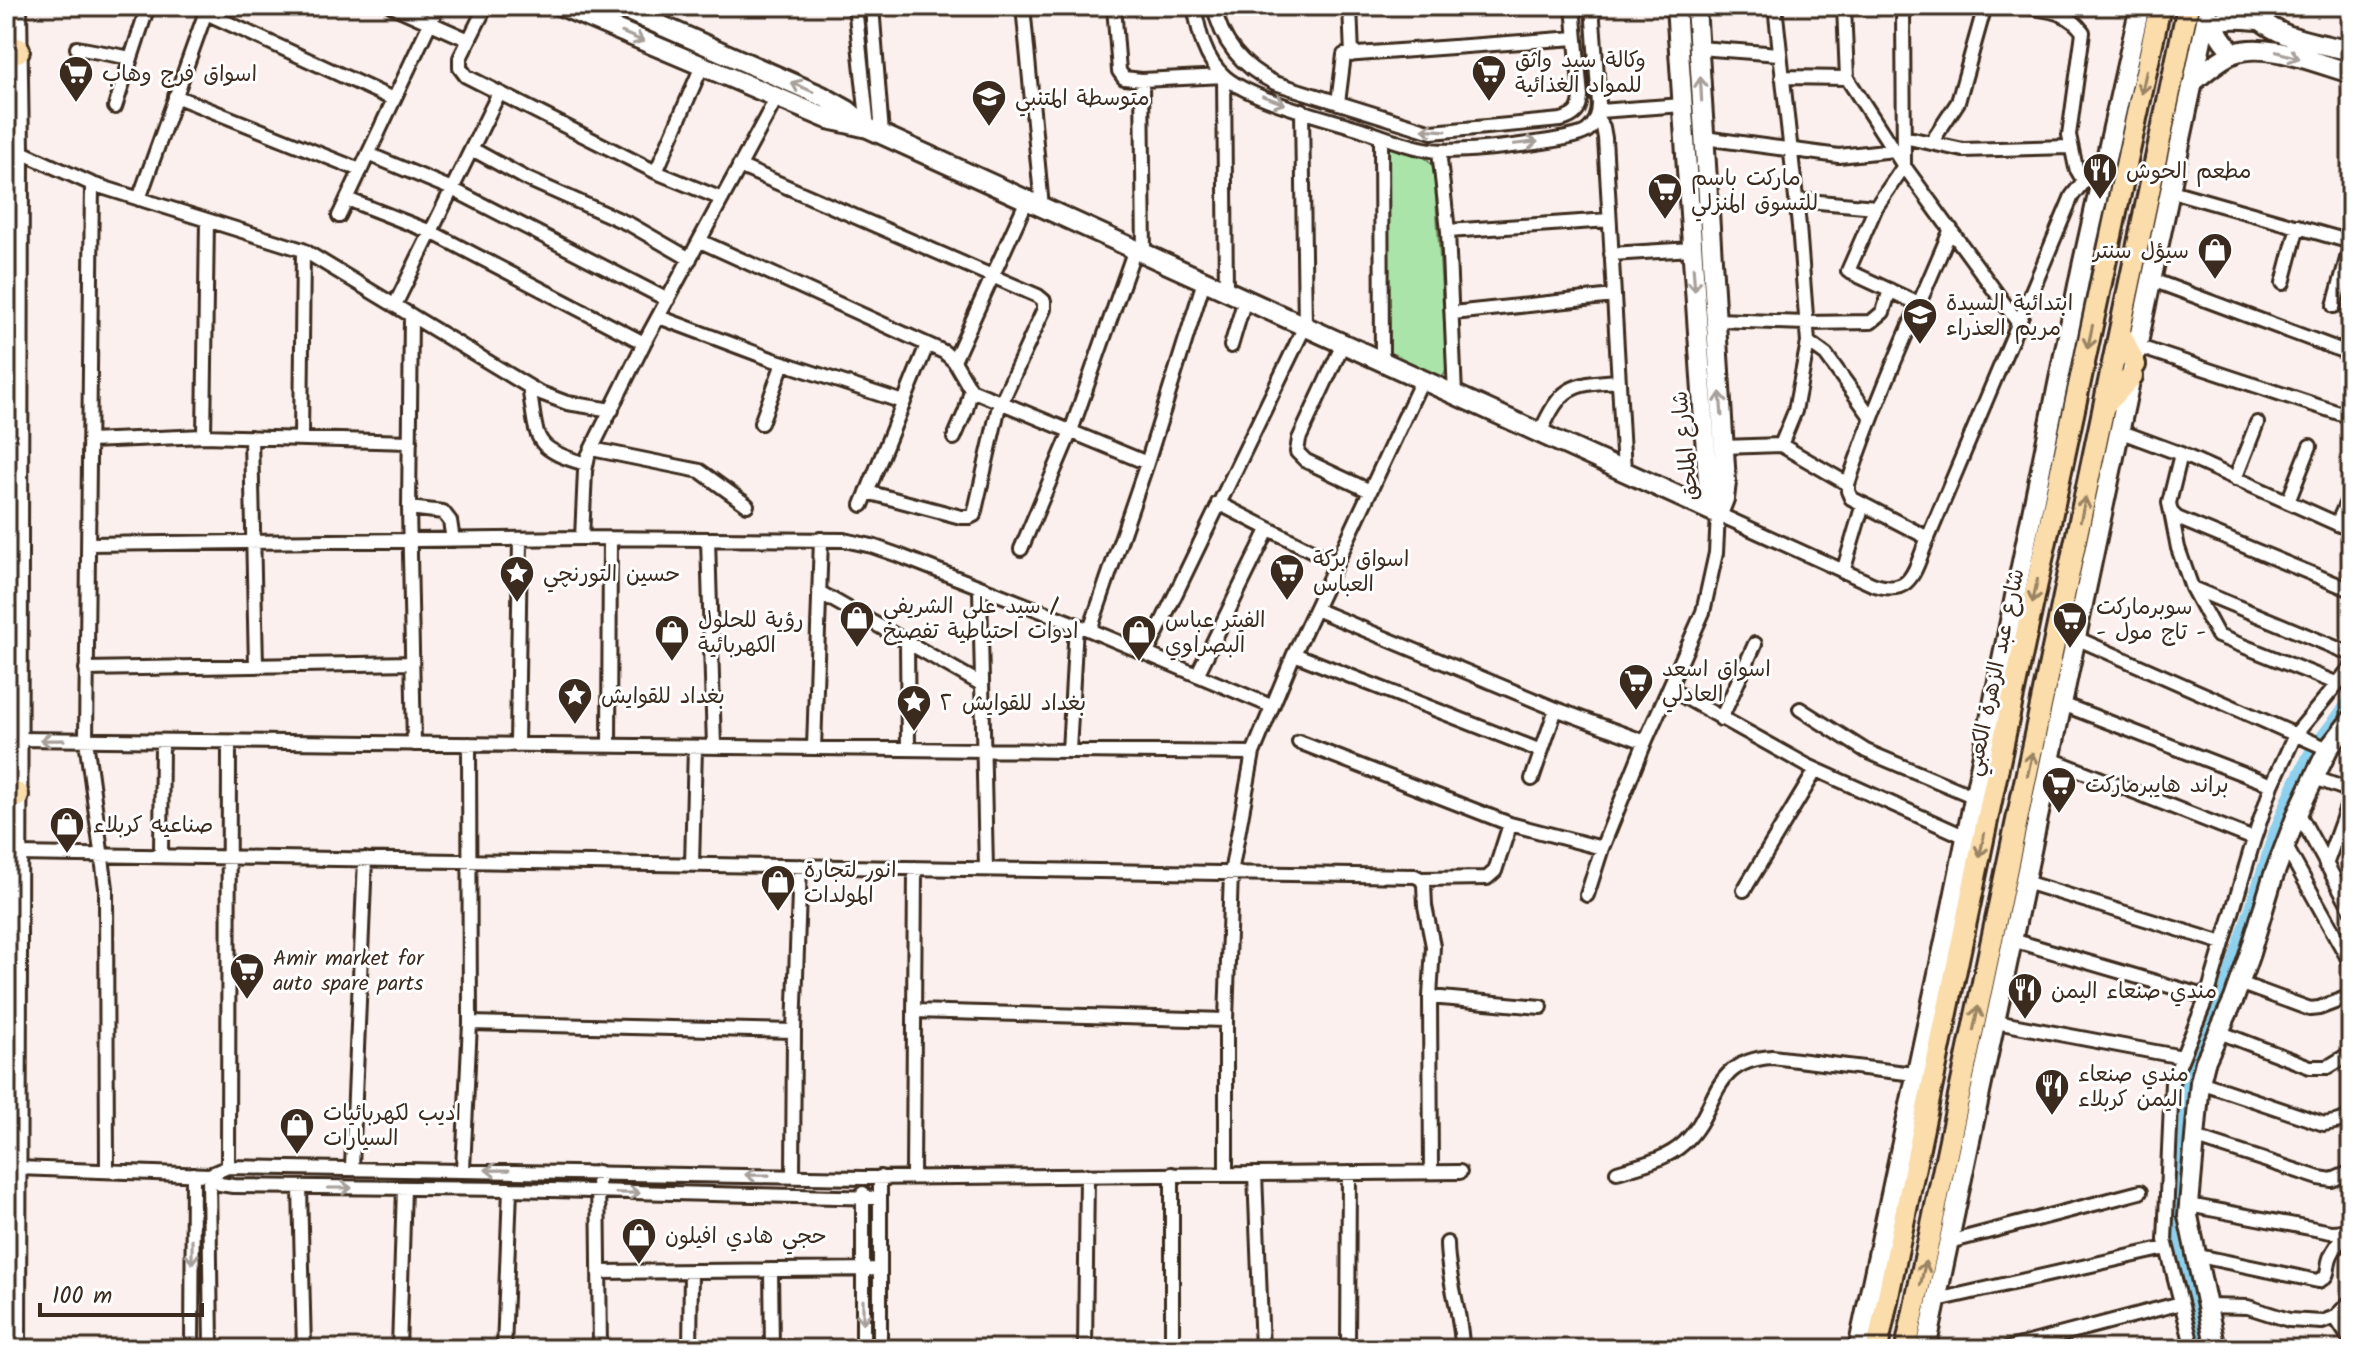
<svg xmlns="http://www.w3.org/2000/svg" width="2357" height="1355" font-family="Kalam,'Playpen Sans Arabic',sans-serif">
<rect width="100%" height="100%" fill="#fbf0ed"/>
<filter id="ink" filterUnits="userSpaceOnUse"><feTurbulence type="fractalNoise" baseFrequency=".0125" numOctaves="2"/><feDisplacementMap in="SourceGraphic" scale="16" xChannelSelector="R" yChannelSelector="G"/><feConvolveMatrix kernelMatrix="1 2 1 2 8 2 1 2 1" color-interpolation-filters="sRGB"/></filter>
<g filter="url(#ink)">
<path fill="#abe4a9" stroke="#738764" stroke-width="2" d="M1389,147C1404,150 1427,152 1434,168L1447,367L1443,377H1436L1389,353Z"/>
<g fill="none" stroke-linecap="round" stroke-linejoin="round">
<path stroke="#8dd1ee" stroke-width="11" d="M2321,737L2351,698
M2202,1349L2177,1251L2171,1216L2181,1108L2187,1080L2227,981L2275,830L2294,783L2310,752"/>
<defs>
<path id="street" d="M392,6L469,40
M486,6L460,58V68L466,76L656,172L722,199
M855,6L868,128
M872,6L882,134
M1023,6L1042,207
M1114,6L1119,71L1124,78L1142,80L1224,76L1226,291
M1194,6C1199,32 1204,59 1225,77C1252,100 1326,118 1361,129C1384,137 1408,147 1431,150C1453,154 1572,142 1587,131C1596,124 1599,114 1599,104L1592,6
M1214,6C1221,42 1242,67 1275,83L1432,132L1561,120C1575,116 1580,111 1581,97L1573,6
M1350,6L1352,55
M1775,6L1799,226L1808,342L1795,411L1781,445
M1844,6L1847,78L1904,166L2019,324
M1903,6L1904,166L1876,207L1848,271L1919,304
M2023,6C2048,11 2067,10 2083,32L2069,135L2076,168L2083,180
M204,12L393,99
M77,48L131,58
M1699,48L1779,54
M1782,77L1847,78
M1142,80L1144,254
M175,96L360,170
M1338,103L1344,55L1575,38
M115,107L148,6
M1599,111L1683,105
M1597,118L1603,127L1605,138L1624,471
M1381,136L1382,362
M1904,137L1963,150L2070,147
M1704,138L1839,156L1894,150
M1931,143L1958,102L1985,6
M472,149L525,178L631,225L690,259
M19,151L92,184L303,250L538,392L567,403L612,410
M1439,151L1448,231L1455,395
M368,154L452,189L668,300
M739,166L1038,296L1044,301V309L998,410L974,515L970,517H961L867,492
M656,172L702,66
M92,184L86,740L106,888L107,1171
M2171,191L2351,242
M139,199L208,6
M347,199L431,232L644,343
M1796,200L1876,207
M339,216L438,6
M1448,231L1609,220
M700,241L944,352L954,361L971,390L966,410L954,438
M1611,254L1692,249
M2152,280L2351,354
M2283,283L2298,226
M395,305L499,93
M2334,306L2351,244
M1453,313L1614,296
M411,315L409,508L414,744
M659,317L771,359L903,402
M1716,320L1806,323L1871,322L1883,312L1890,290
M1808,342L1826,355L1871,417
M1343,344L1299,439L1297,452L1306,461L1370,491
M1231,346L1245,299
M2139,347L2351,417
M954,361L1027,200
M529,387C538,439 530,448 586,464
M971,390L1147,463
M761,423L783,363
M2119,431L2181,454L2351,530
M1540,433C1561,387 1569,384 1618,381
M204,436L207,220
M251,437L256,666
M301,438L303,250
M89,441L204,436L410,442
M1723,447L1781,445L1848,484
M592,449L700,471L747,505
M2181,454L2169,503L2171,512L2177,518L2351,590
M2235,479L2257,423
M2288,502L2310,446
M1218,503L1336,563
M862,505L927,345
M409,508L443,512L450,521L453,540
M2171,512L2178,548L2192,588L2218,636L2336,683
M2337,524L2351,493
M582,538L585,471L588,456L644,343L777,97
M1928,538L1851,498L1848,491V484C1877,397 1915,314 1951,229
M708,539L714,747
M88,544L582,538L844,540L872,546L898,555L1090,630L1271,706
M1021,549L1071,431L1135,249
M1843,572L1863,504
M980,587L986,869
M2192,588L2351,654
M819,592L981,684
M1315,609L1556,709L1645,742
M1090,630L1147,463L1204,281
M2076,638L2328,749
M907,642L908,749
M1147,653L1305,326L1302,110
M1294,654L1541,751
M86,669L412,663
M1197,675L1268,530
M1670,689L1808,766L1966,837
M2062,704L2272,785
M1800,709L1866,751L1975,797
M1721,719L1755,644
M17,739L1253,753
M1299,742L1510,824L1602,848
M517,745L520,539
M609,746L610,538
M814,748L821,539
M1069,751L1076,625
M2051,759L2254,839
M2315,778L2351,791
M1532,779L1556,709
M2298,812L2351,909
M2285,845L2351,964
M17,854L1415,876L1421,879L1424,884L1425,906L1433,946L1430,997L1431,1172
M161,856L162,741
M692,865L695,747
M2326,865L2351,796
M1421,879L1487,878L1495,871L1510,824
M2025,882L2223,943
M1744,890L1816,770
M1587,895L1602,848L1645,742L1703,612L1716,553L1718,514L1872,584C1913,598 1914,569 1928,538L2072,196L2105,154
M2012,940L2207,997
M2239,983L2310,1009L2319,1008L2351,996
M1430,997L1541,1007
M914,1011L1226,1020
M1996,1022L2182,1057
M470,1023L794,1031
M2219,1032L2310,1067H2328L2351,1053
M2200,1082L2324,1124L2340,1121L2351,1116
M2194,1137L2319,1178L2332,1180L2351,1172
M228,1167L229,742
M352,1167L365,859
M17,1168L209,1175L228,1167L863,1178L1460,1172
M463,1169L470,1023L469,744
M598,1172L600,1349
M1617,1172C1640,1165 1666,1160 1684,1143C1720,1109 1708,1061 1772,1057L1923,1075
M1226,1174V1020L1231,873L1253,753L1294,654L1422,380
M1255,1174L1262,1349
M209,1175L220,1184L233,1186L510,1189L880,1198
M209,1175L211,1349
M793,1176L794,1031L800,866
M913,1177L915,868
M300,1188L304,1349
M2189,1205L2331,1232L2351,1231
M1949,1242L2140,1192
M1447,1243C1447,1280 1462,1312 1462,1349
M2194,1255L2318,1281C2331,1276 2326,1269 2330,1258C2333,1249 2341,1240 2346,1233
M771,1270L772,1349
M599,1272L880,1269
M1937,1300L2166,1248
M2207,1306L2248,1307L2289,1320L2322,1322L2335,1317L2351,1301
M2335,1317L2351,1341
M192,1349L193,1174
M399,1349L404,1188
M504,1349L510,1189
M690,1349L691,1271
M863,1349V1193
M880,1349V1177
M1085,1349L1087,1175
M1172,1349V1174
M1348,1349L1349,1173
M2006,1349L2181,1303
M2193,1349L2165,1240L2172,1082L2207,997L2254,839L2272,785L2295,735L2351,667"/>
<path id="secondary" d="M561,6L828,119L868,128L1718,514
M617,6L822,96L847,110L866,126
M1676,6L1708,481L1710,495L1718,514
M1696,6L1726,482L1724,499L1718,514
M2248,6C2270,39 2315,42 2351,51
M2234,53C2198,16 2224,17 2258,20
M2193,82C2205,72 2219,59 2234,53C2267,41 2318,64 2351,73
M16,1349L19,151L17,6
M1858,1349L1949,922L2081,271L2140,6
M1926,1349L2209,6
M2216,1349L2188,1216L2200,1082L2205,1062L2234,999L2250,953L2272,880L2298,812L2328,749L2351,720"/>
<path id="primary" d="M2120,332L2135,365
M2105,405L2132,376
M1877,1349L2011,705L2160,6
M1906,1349L2188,6"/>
<path id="highway" d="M6,50H17
M6,795H16"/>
</defs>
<use href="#street" stroke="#3b2a1e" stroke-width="18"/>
<use href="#secondary" stroke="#3b2a1e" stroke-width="24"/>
<use href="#primary" stroke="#3b2a1e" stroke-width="26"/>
<use href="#highway" stroke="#3b2a1e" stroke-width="30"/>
<use href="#street" stroke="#fff" stroke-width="12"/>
<use href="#secondary" stroke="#fff" stroke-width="18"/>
<use href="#primary" stroke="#fbddab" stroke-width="20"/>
<use href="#highway" stroke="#fbddab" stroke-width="24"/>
</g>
<defs><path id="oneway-shaft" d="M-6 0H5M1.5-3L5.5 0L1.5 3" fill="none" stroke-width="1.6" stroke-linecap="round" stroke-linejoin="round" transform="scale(2)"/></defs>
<g stroke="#a79f9a">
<use href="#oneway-shaft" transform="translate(633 37) rotate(23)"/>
<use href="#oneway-shaft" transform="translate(2288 55) rotate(16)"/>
<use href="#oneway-shaft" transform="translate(802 87) rotate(-156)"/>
<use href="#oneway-shaft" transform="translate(1701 89) rotate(-93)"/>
<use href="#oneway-shaft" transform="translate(1274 100) rotate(20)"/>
<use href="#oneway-shaft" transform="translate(1434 130) rotate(-176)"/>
<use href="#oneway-shaft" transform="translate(1526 143) rotate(-6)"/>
<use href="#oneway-shaft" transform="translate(1694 279) rotate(86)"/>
<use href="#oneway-shaft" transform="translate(1721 404) rotate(-94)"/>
<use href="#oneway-shaft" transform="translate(52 740) rotate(-179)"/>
<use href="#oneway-shaft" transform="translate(497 1170) rotate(-179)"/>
<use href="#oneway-shaft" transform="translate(757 1175) rotate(-179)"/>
<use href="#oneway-shaft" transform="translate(340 1188)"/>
<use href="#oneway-shaft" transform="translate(628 1193) rotate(1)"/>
<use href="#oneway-shaft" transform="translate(192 1252) rotate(90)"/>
<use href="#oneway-shaft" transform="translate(863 1312) rotate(90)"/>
</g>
<g stroke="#9b8464">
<use href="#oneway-shaft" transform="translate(2144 82) rotate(102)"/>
<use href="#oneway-shaft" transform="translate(2090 337) rotate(102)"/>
<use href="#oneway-shaft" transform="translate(2083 509) rotate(-78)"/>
<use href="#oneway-shaft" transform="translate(2035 591) rotate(102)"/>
<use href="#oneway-shaft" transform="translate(2030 764) rotate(-78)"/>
<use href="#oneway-shaft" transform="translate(1982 845) rotate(102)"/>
<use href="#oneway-shaft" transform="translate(1976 1018) rotate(-78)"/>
<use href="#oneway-shaft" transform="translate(1923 1273) rotate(-78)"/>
</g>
</g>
<defs>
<symbol id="supermarket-pin" viewBox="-11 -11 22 30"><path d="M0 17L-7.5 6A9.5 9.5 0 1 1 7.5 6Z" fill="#3b2a1e" stroke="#fff"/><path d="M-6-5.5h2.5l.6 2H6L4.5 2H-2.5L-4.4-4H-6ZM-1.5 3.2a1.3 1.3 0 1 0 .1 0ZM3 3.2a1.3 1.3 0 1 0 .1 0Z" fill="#fff"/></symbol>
<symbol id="school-pin" viewBox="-11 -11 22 30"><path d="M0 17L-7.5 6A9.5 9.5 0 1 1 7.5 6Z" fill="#3b2a1e" stroke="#fff"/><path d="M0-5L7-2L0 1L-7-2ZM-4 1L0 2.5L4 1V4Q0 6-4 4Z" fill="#fff"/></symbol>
<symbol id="restaurant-pin" viewBox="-11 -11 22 30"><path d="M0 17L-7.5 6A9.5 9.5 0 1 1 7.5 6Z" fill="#3b2a1e" stroke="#fff"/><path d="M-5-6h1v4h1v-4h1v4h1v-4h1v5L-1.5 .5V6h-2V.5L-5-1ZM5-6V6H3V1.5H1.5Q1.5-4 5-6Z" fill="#fff"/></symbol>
<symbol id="shop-pin" viewBox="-11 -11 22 30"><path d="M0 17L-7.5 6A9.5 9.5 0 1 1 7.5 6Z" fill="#3b2a1e" stroke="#fff"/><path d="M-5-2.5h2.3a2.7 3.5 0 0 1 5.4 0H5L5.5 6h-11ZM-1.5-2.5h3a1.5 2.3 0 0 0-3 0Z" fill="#fff"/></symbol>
<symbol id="sight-pin" viewBox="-11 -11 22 30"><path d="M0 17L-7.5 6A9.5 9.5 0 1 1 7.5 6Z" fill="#3b2a1e" stroke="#fff"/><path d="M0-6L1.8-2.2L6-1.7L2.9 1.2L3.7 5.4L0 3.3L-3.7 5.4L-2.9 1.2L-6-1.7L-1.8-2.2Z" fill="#fff"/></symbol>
</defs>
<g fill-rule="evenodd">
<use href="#supermarket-pin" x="1469" y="52" width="40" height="54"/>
<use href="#supermarket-pin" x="56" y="53" width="40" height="54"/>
<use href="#school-pin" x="969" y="77" width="40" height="54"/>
<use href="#restaurant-pin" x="2080" y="150" width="40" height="54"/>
<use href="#supermarket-pin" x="1645" y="170" width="40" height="54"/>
<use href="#shop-pin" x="2195" y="230" width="40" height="54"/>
<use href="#school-pin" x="1900" y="295" width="40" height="54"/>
<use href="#supermarket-pin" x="1267" y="551" width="40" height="54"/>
<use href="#sight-pin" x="497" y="553" width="40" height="54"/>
<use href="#shop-pin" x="837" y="598" width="40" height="54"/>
<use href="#supermarket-pin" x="2050" y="599" width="40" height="54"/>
<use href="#shop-pin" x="652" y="612" width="40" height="54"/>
<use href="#shop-pin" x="1119" y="612" width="40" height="54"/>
<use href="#supermarket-pin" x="1616" y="661" width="40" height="54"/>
<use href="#sight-pin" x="555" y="675" width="40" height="54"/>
<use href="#sight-pin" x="894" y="682" width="40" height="54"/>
<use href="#supermarket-pin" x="2039" y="764" width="40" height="54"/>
<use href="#shop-pin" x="47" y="804" width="40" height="54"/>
<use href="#shop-pin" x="758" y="862" width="40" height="54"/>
<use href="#supermarket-pin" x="227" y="950" width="40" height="54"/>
<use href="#restaurant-pin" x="2005" y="970" width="40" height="54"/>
<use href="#restaurant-pin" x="2032" y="1066" width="40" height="54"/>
<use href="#shop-pin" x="277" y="1105" width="40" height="54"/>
<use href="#shop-pin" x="619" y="1215" width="40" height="54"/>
</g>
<g text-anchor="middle" stroke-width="6" stroke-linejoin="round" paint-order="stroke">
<g font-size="22" fill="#3b2a1e" stroke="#fff" text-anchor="start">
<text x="1515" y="67">وكالة سيد واثق<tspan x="1515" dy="25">للمواد الغذائية</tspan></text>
<text x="102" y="81">اسواق فرج وهاب</text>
<text x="1015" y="105">متوسطة المتنبي</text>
<text x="2126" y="178">مطعم الحوش</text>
<text x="1691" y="185">ماركت باسم<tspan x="1691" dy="25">للتسوق المنزلي</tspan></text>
<text x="2189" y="258" text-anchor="end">سيؤل سنتر</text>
<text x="1946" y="310">ابتدائية السيدة<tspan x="1946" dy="25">مريم العذراء</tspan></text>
<text x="1313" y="566">اسواق بركة<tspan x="1313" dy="25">العباس</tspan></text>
<text x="543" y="581">حسين التورنچي</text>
<text x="883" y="613">سيد علي الشريفي /<tspan x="883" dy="25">ادوات احتياطية تفصيخ</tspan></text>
<text x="2096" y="614">سوبرماركت<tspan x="2096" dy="25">- تاج مول -</tspan></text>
<text x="698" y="627">رؤية للحلول<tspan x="698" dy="25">الكهربائية</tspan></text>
<text x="1165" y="627">الفيتر عباس<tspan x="1165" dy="25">البصراوي</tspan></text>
<text x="1662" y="676">اسواق اسعد<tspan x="1662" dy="25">العادلي</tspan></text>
<text x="601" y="703">بغداد للقوايش</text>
<text x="940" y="710">بغداد للقوايش ٢</text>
<text x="2085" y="792">براند هايبرماركت</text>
<text x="93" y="832">صناعيه كربلاء</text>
<text x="804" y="877">انور لتجارة<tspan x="804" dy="25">المولدات</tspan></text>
<text x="273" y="965">Amir market for<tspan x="273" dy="25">auto spare parts</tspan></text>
<text x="2051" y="998">مندي صنعاء اليمن</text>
<text x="2078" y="1081">مندي صنعاء<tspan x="2078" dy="25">اليمن كربلاء</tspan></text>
<text x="323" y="1120">اديب لكهربائيات<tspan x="323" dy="25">السيارات</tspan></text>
<text x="665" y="1243">حجي هادي افيلون</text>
</g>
<g font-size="22" fill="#3b2a1e" stroke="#fff">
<text transform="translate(1684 446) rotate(-96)" y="8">شارع الملحق</text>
<text transform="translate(1994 672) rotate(-78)" y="8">شارع عبد الزهرة الكعبي</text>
</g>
</g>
<rect width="2357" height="1355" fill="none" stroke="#fff" stroke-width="32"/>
<rect x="16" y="16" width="2325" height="1323" fill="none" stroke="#3b2a1e" stroke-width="3" filter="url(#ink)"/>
<path d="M40 1303v12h162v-12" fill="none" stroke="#3b2a1e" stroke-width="4"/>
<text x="52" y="1303" font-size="24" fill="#3b2a1e" stroke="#ffffff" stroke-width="6" paint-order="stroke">100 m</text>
</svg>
